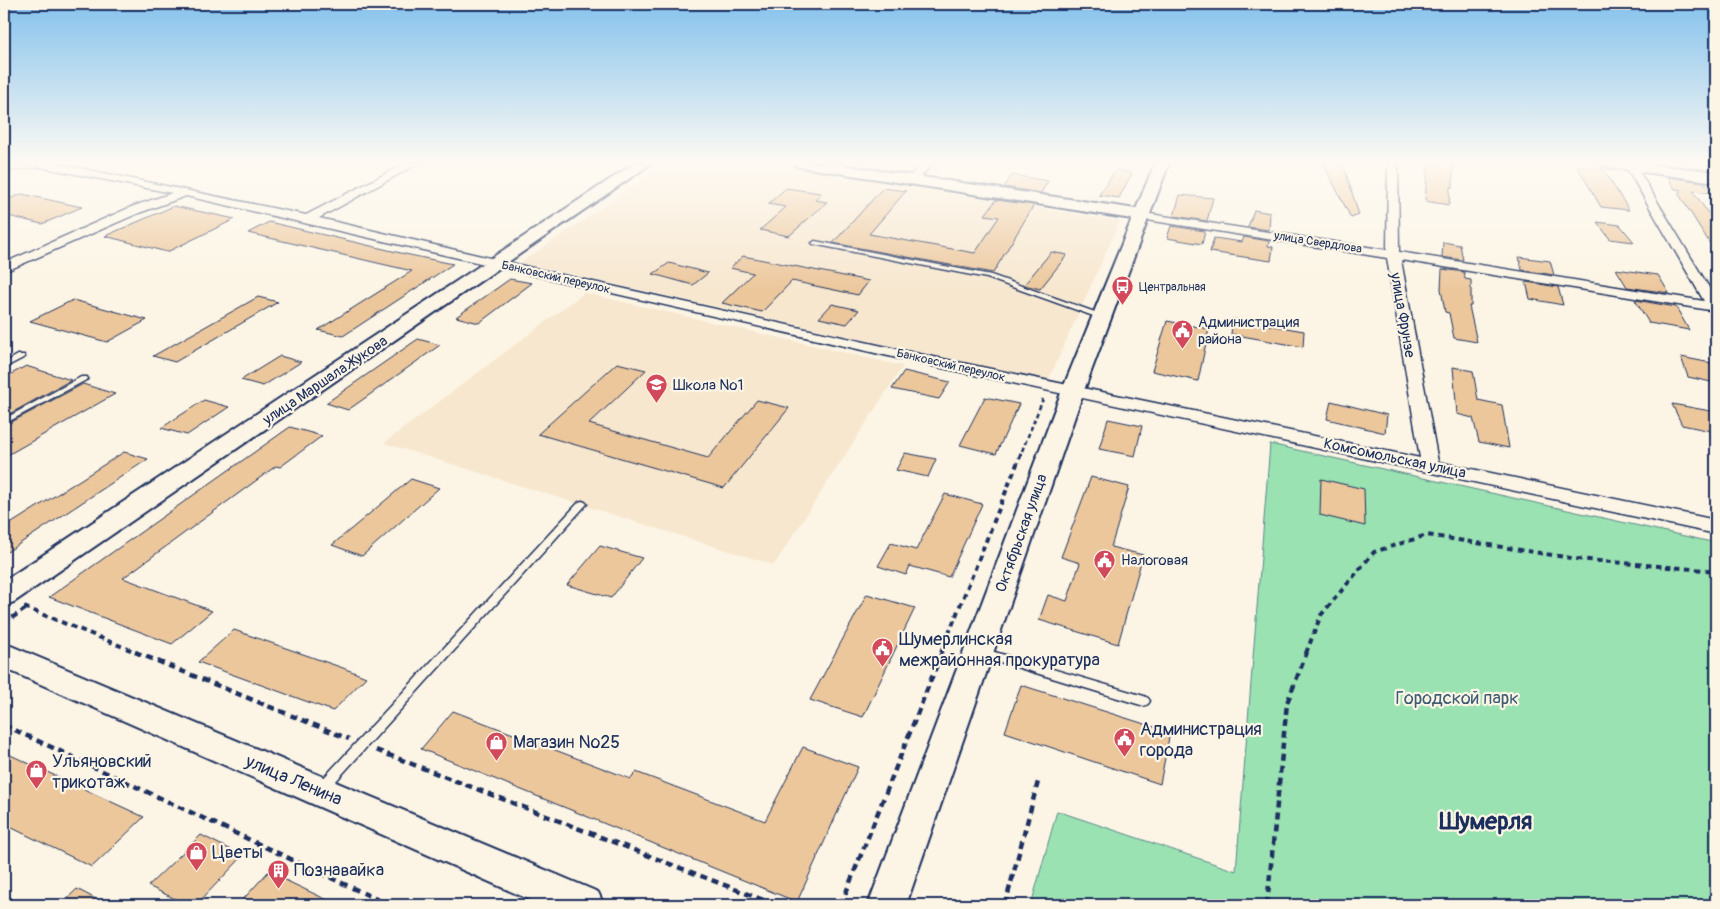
<svg xmlns="http://www.w3.org/2000/svg" width="1720" height="909" font-family="Pangolin,sans-serif">
<rect width="100%" height="100%" fill="#fcf5e5"/>
<filter id="ink" filterUnits="userSpaceOnUse"><feTurbulence type="fractalNoise" baseFrequency=".02" numOctaves="2"/><feDisplacementMap in="SourceGraphic" scale="10" xChannelSelector="R" yChannelSelector="G"/><feConvolveMatrix kernelMatrix="1 2 1 2 8 2 1 2 1" color-interpolation-filters="sRGB"/></filter>
<g filter="url(#ink)">
<path fill="#f7e7cf" d="M667,163H765L1120,221L1048,381L520,263Z
M584,293L903,366L774,565L384,443Z"/>
<path fill="#9ae2b1" stroke="#5a8888" d="M1270,444L1716,543V905H1031L1057,811L1236,871Z"/>
<path fill="#ecc79c" stroke="#1b2f5e" d="M1323,163H1341L1346,173L1359,215L1351,218Z
M1428,163H1453V187H1450L1449,205L1425,201Z
M1577,166L1603,169L1629,210L1601,207Z
M1116,170L1132,173L1119,198L1099,195Z
M1012,175L1048,181L1041,193L1004,187Z
M1668,177L1704,182L1712,193L1693,191L1716,225V253L1678,193L1682,190L1675,189Z
M786,188L821,193L815,200L827,202L789,236L760,230L786,207L768,204Z
M883,188L906,191L869,234L975,253L999,217L985,215L996,200L1034,205L993,273L833,243Z
M22,194L82,207L42,224L4,215V201Z
M1180,195L1213,198L1207,221L1174,216Z
M174,206L235,219L167,252L105,236Z
M1254,210L1270,213L1269,230L1248,227Z
M269,222L405,254L453,264L343,336L318,330L412,271L248,233Z
M1597,222L1620,225L1634,242L1610,239Z
M1171,226L1205,231L1202,244L1167,238Z
M1244,237L1269,241L1268,246L1273,247L1271,261L1210,252L1214,238L1242,242Z
M1443,242L1460,245L1463,260L1442,257Z
M1051,252L1067,255L1040,289L1024,285Z
M743,256L799,267L869,281L858,295L792,281L762,312L722,303L753,273L730,268Z
M1519,257L1550,261L1554,275L1522,270Z
M669,263L708,273L693,285L653,274Z
M1442,269L1464,272L1465,279L1471,280V306H1469L1477,342L1454,338L1449,313L1445,312L1441,289Z
M1616,269L1658,275L1669,293L1627,287Z
M510,279L532,283L479,323L456,317Z
M1526,282L1558,287L1563,305L1530,299Z
M258,297L278,302L175,362L153,356Z
M73,300L147,320L107,342L30,321Z
M1635,300L1676,307L1689,330L1649,323Z
M832,304L859,310L847,324L819,318Z
M1233,319L1304,331L1303,347L1231,334Z
M1167,321L1209,329L1198,381L1152,371Z
M418,339L440,345L348,410L326,403Z
M280,356L301,362L263,386L241,380Z
M1681,357L1716,364V383L1688,377Z
M617,363L646,370L589,424L708,458L757,400L789,408L724,488L538,434Z
M26,366L71,380L4,417V378Z
M1453,367L1473,371L1478,400L1502,405L1509,448L1479,442L1473,418L1457,414Z
M904,371L950,382L939,399L892,389Z
M83,384L115,394L4,457V426Z
M985,397L1019,404L996,454L960,445Z
M204,400L229,407L187,435L161,428Z
M1331,401L1387,415L1385,433L1327,419Z
M1672,404L1716,412V432L1682,425Z
M1108,419L1142,426L1135,456L1099,449Z
M290,427L322,436L280,467L276,466L123,578L212,611L172,644L49,597Z
M124,452L148,459L4,554V528Z
M905,453L936,459L928,477L896,470Z
M1091,477L1129,487L1111,547L1143,555L1118,644L1039,620L1048,595L1067,601L1080,563L1061,557Z
M411,479L439,488L362,556L332,545Z
M1321,479L1364,489L1365,526L1320,515Z
M945,494L982,504L949,577L910,566L906,575L878,566L891,543L916,550Z
M600,546L642,558L611,598L567,585Z
M867,594L915,608L863,717L810,700Z
M234,630L343,668L366,677L333,711L198,662Z
M1021,685L1170,732L1160,784L1005,732Z
M453,711L631,779L636,772L765,821L803,747L858,767L797,902L421,749Z
M4,752L144,817L92,867L4,824Z
M201,835L243,856L196,905H188L148,886Z
M268,872L338,905H238Z
M77,889L107,905H60Z"/>
<g fill="none" stroke-linecap="round" stroke-linejoin="round">
<defs>
<path id="lane" d="M815,241L991,275L1106,316L1102,318H1099L987,278L813,244L812,243Z
M18,355H24L25,357L4,368V363Z
M81,377H87L88,379L4,424V419Z
M582,501L585,502L587,504L585,506L326,792L322,794L318,792L316,788L318,784L579,502Z
M981,648L1144,696L1148,698L1150,701L1148,704L1144,706L977,655L976,652L977,649Z"/>
<path id="street" d="M19,163H55L306,215L406,163H419L319,218L571,277L919,354L1420,458L1387,258L1141,219L1137,218L1135,215L1137,212L1387,250L1388,163H1398L1399,252L1704,301L1624,163H1634L1716,299V314L1709,310L1401,260L1438,462L1716,520V534L919,363L186,196L139,213L4,272V263L131,207L172,193L40,167L4,171V165Z
M922,163H933L916,182H908V178Z"/>
<path id="secondary" d="M635,163H652L14,602L4,605V581Z
M794,163H828L1136,209L1155,163H1169L1083,393L906,905H868L1061,393L1132,219L801,167L796,166Z
M1601,163H1640L1716,172V182L1608,167L1603,166Z
M4,643L598,892L604,905H542L4,668Z"/>
</defs>
<use href="#lane" stroke="#1b2f5e" stroke-width="3"/>
<use href="#street" stroke="#1b2f5e" stroke-width="3"/>
<use href="#secondary" stroke="#1b2f5e" stroke-width="4"/>
<path stroke="#1b2f5e" stroke-width="2.5" stroke-dasharray="4.5 3" stroke-linecap="butt" d="M1022,451L1043,399"/>
<path stroke="#1b2f5e" stroke-width="4" stroke-dasharray="5.5 4.5" stroke-linecap="butt" d="M24,607L138,653
M4,623L27,608
M941,653L1023,449
M1306,653L1321,615L1374,552L1427,535L1577,559L1716,571"/>
<path stroke="#1b2f5e" stroke-width="4.5" stroke-dasharray="7 5" stroke-linecap="butt" d="M135,652L349,739
M4,725L389,905
M376,750L776,905
M841,905L942,652
M1005,905L1039,778
M1267,905L1287,703L1307,652"/>
<use href="#lane" fill="#fcf5e5" fill-rule="evenodd"/>
<use href="#street" fill="#fcf5e5" fill-rule="evenodd"/>
<use href="#secondary" fill="#fcf5e5" fill-rule="evenodd"/>
</g>
</g>
<linearGradient id="sky" x2="0" y2="1"><stop stop-color="#85c2ed"/><stop offset="0.56" stop-color="#fefaf3"/><stop offset="1" stop-color="#fefaf3" stop-opacity="0"/></linearGradient>
<rect width="1720" height="290" fill="url(#sky)"/>
<defs>
<symbol id="bus-pin" viewBox="-11 -11 22 30"><path d="M0 17L-7.5 6A9.5 9.5 0 1 1 7.5 6Z" fill="#d1495b" stroke="#fcf5e5"/><path d="M-5-6H5V4H4V6H2V4H-2V6H-4V4H-5ZM-3.5-4V0h7V-4ZM-3.5 1.2v1.5H-2V1.2ZM2 1.2v1.5H3.5V1.2Z" fill="#fff"/></symbol>
<symbol id="civic-pin" viewBox="-11 -11 22 30"><path d="M0 17L-7.5 6A9.5 9.5 0 1 1 7.5 6Z" fill="#d1495b" stroke="#fcf5e5"/><path d="M-.6-6.5H3V-4.5H.6V-3L4-1V1h2V6H-6V1h2V-1L-.6-3ZM-1.2 2.5V6h2.4V2.5Z" fill="#fff"/></symbol>
<symbol id="school-pin" viewBox="-11 -11 22 30"><path d="M0 17L-7.5 6A9.5 9.5 0 1 1 7.5 6Z" fill="#d1495b" stroke="#fcf5e5"/><path d="M0-5L7-2L0 1L-7-2ZM-4 1L0 2.5L4 1V4Q0 6-4 4Z" fill="#fff"/></symbol>
<symbol id="shop-pin" viewBox="-11 -11 22 30"><path d="M0 17L-7.5 6A9.5 9.5 0 1 1 7.5 6Z" fill="#d1495b" stroke="#fcf5e5"/><path d="M-5-2.5h2.3a2.7 3.5 0 0 1 5.4 0H5L5.5 6h-11ZM-1.5-2.5h3a1.5 2.3 0 0 0-3 0Z" fill="#fff"/></symbol>
<symbol id="building-pin" viewBox="-11 -11 22 30"><path d="M0 17L-7.5 6A9.5 9.5 0 1 1 7.5 6Z" fill="#d1495b" stroke="#fcf5e5"/><path d="M-4-6H4V6H1V3H-1V6H-4ZM-2.5-4.3h1.7v1.8h-1.7ZM.8-4.3h1.7v1.8H.8ZM-2.5-1h1.7V.8h-1.7ZM.8-1h1.7V.8H.8Z" fill="#fff"/></symbol>
</defs>
<g fill-rule="evenodd">
<use href="#bus-pin" x="1110" y="274" width="25" height="34"/>
<use href="#civic-pin" x="1170" y="318" width="25" height="34"/>
<use href="#school-pin" x="644" y="372" width="25" height="34"/>
<use href="#civic-pin" x="1092" y="548" width="25" height="34"/>
<use href="#civic-pin" x="870" y="636" width="25" height="34"/>
<use href="#civic-pin" x="1112" y="726" width="25" height="34"/>
<use href="#shop-pin" x="484" y="730" width="25" height="34"/>
<use href="#shop-pin" x="24" y="758" width="25" height="34"/>
<use href="#shop-pin" x="184" y="840" width="25" height="34"/>
<use href="#building-pin" x="266" y="858" width="25" height="34"/>
</g>
<g text-anchor="middle" stroke-width="4.5" stroke-linejoin="round" paint-order="stroke">
<g font-size="12" fill="#1b2f5e" stroke="#fcf5e5">
<text transform="translate(1318 242) rotate(9)" y="4">улица Свердлова</text>
<text transform="translate(556 277) rotate(13)" y="4">Банковский переулок</text>
<text transform="translate(951 365) rotate(13)" y="4">Банковский переулок</text>
</g>
<g font-size="12" fill="#1b2f5e" stroke="#fcf5e5" text-anchor="start">
<text x="1139" y="291">Центральная</text>
</g>
<g font-size="15" fill="#1b2f5e" stroke="#fcf5e5">
<text transform="translate(1403 315) rotate(80)" y="5">улица Фрунзе</text>
<text transform="translate(325 380) rotate(-34)" y="5">улица Маршала Жукова</text>
<text transform="translate(1395 458) rotate(12)" y="5">Комсомольская улица</text>
<text transform="translate(1021 533) rotate(-70)" y="5">Октябрьская улица</text>
</g>
<g font-size="15" fill="#1b2f5e" stroke="#fcf5e5" text-anchor="start">
<text x="1198" y="327">Администрация<tspan x="1198" dy="17">района</tspan></text>
<text x="673" y="390">Школа №1</text>
<text x="1121" y="565">Налоговая</text>
</g>
<g font-size="18" fill="#1b2f5e" stroke="#fcf5e5" text-anchor="start">
<text x="899" y="645">Шумерлинская<tspan x="899" dy="21">межрайонная прокуратура</tspan></text>
<text x="1140" y="735">Администрация<tspan x="1140" dy="21">города</tspan></text>
<text x="513" y="748">Магазин №25</text>
<text x="52" y="767">Ульяновский<tspan x="52" dy="21">трикотаж</tspan></text>
<text x="212" y="858">Цветы</text>
<text x="294" y="876">Познавайка</text>
</g>
<g font-size="18" fill="#3b5c73" stroke="#fcf5e5">
<text x="1457" y="704">Городской парк</text>
</g>
<g font-size="18" fill="#1b2f5e" stroke="#fcf5e5">
<text transform="translate(294 780) rotate(23)" y="6">улица Ленина</text>
</g>
<g font-size="24" font-weight="bold" fill="#1b2f5e" stroke="#fcf5e5">
<text x="1486" y="829">Шумерля</text>
</g>
</g>
<rect width="1720" height="909" fill="none" stroke="#fcf5e5" stroke-width="20"/>
<rect x="10" y="10" width="1700" height="889" fill="none" stroke="#1b2f5e" stroke-width="2" filter="url(#ink)"/>
</svg>
